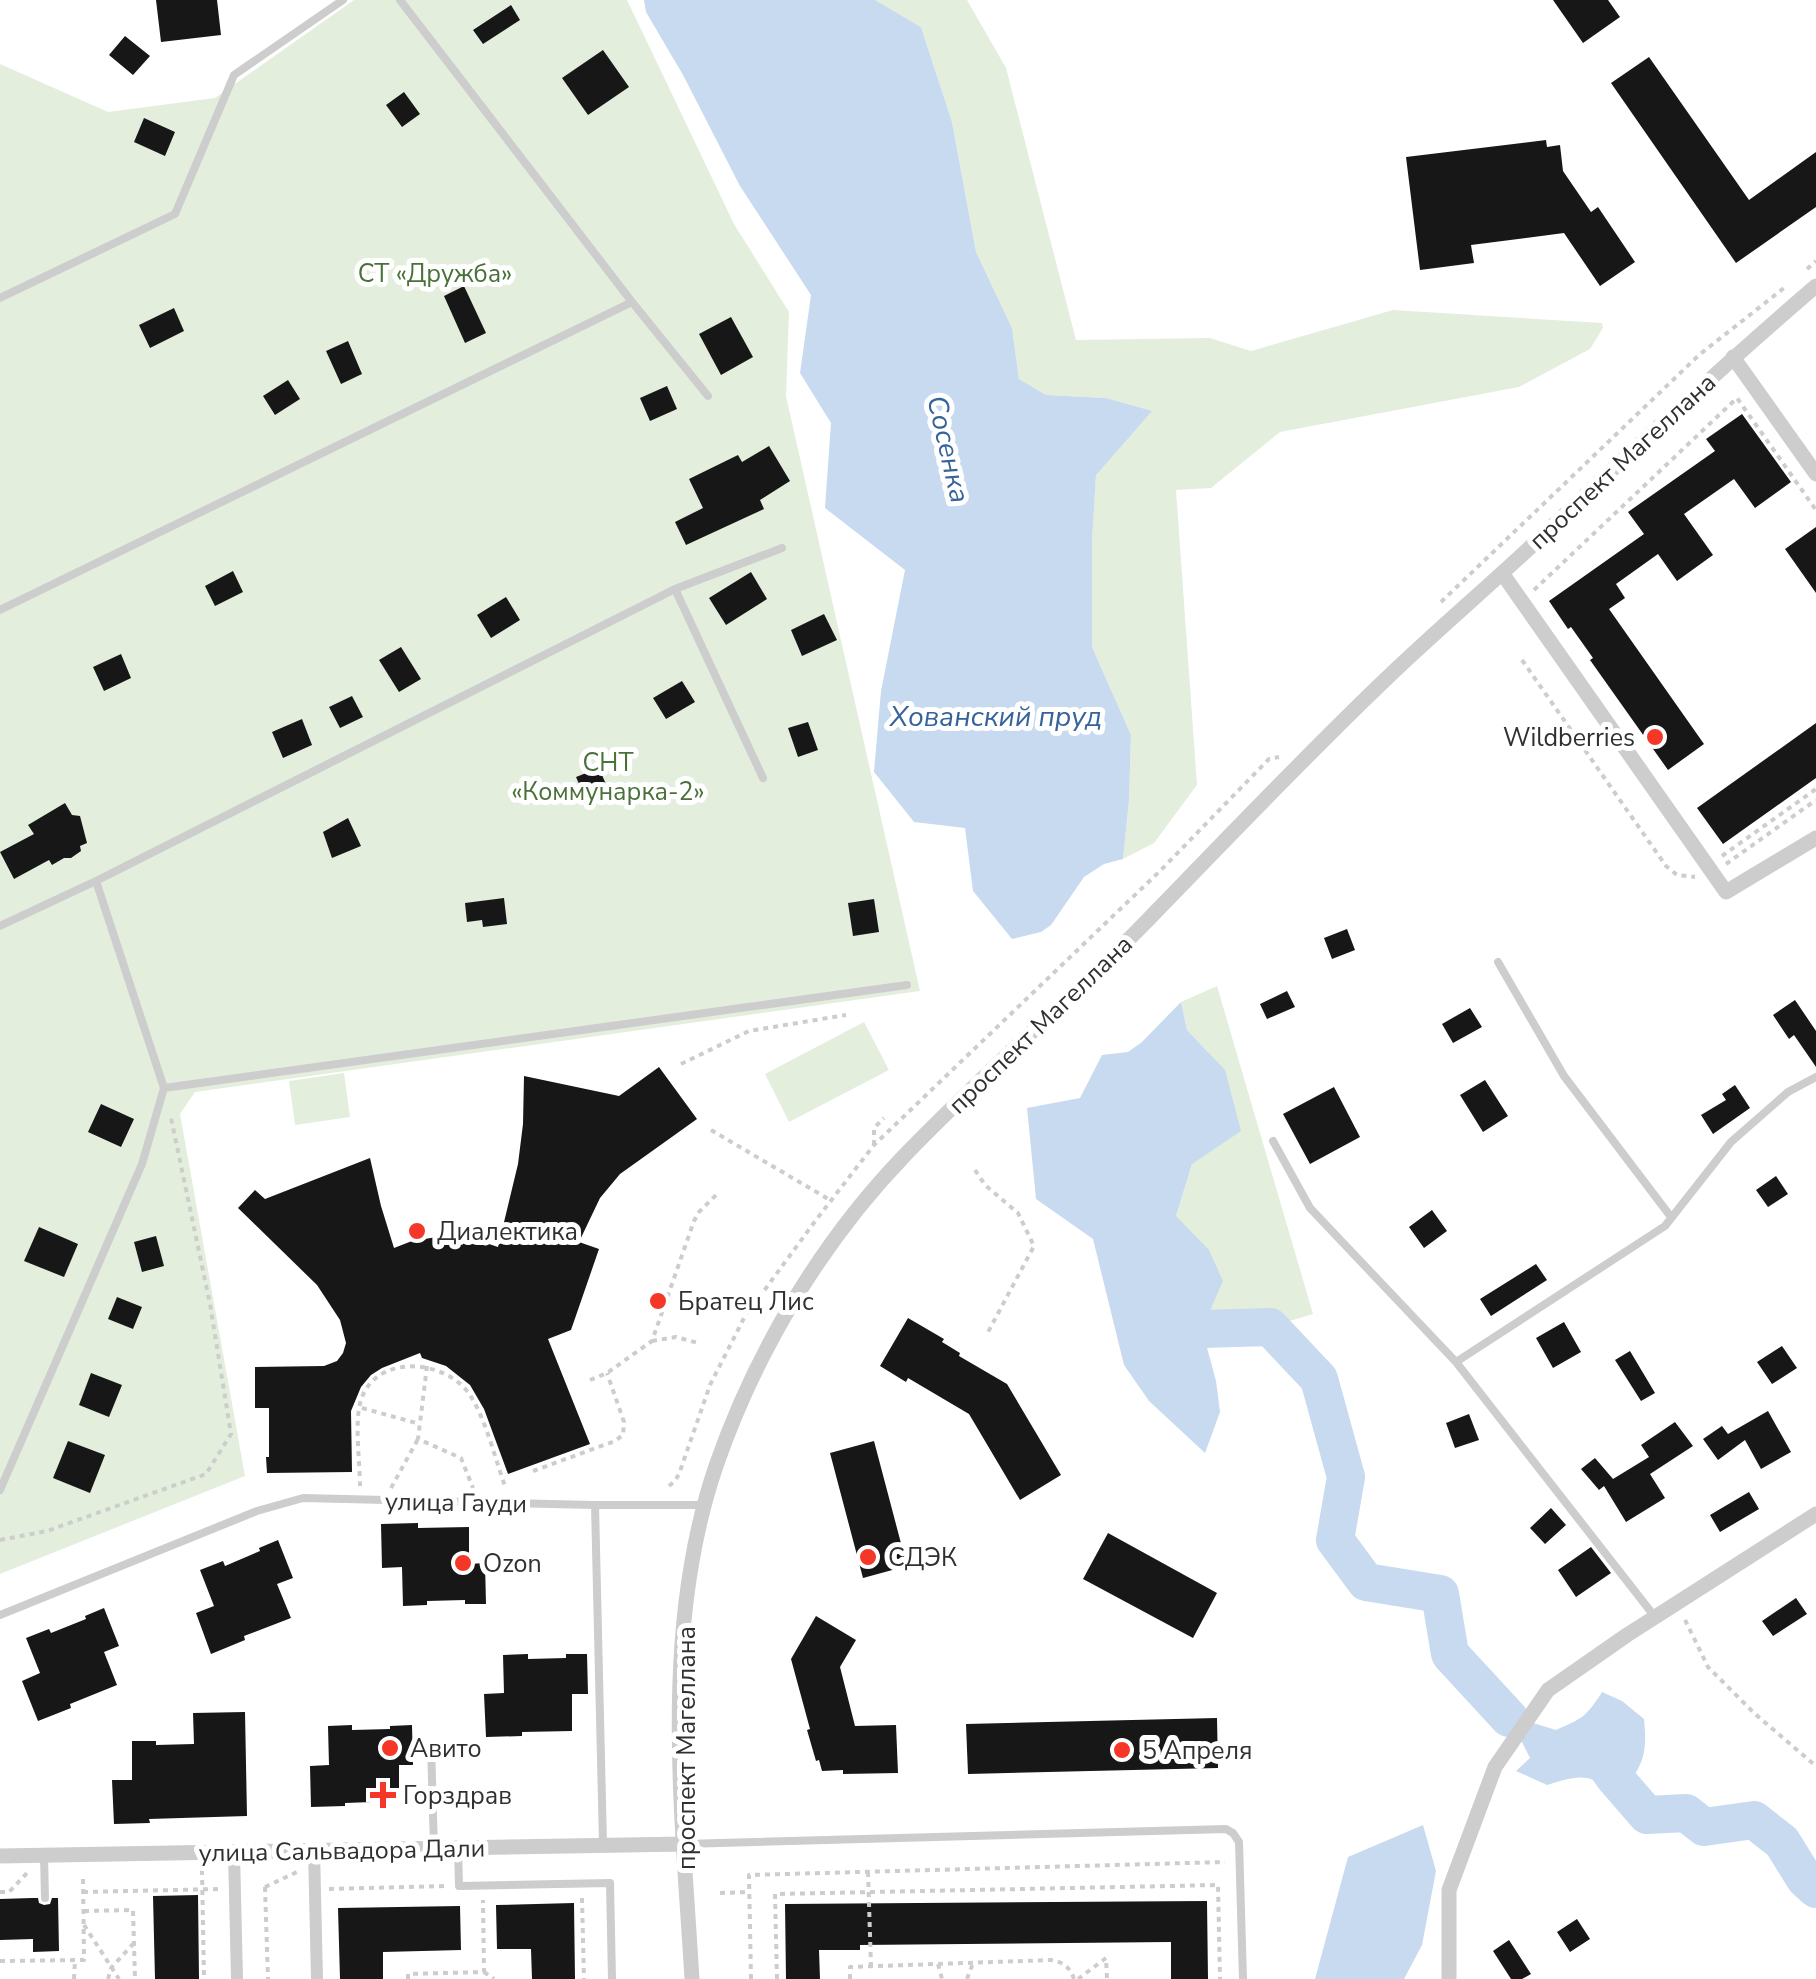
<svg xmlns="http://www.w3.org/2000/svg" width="1816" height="1979" font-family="'Nunito Sans',sans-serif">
<rect width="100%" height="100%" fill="#fff"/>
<path fill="#e4eedd" d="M354,0H627L734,224L789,312L786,396L920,991L195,1092L180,1114L245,1476L0,1574V64L108,112L215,98Z
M875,0H967L1006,68L1076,340L1210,338L1251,351L1393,310L1602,323L1603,328L1590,349L1519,387L1280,432L1211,488L1176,490L1197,785L1154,843L1123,859L1129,801L1131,735L1092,647V541L1096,474L1151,411L1106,398L1046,395L1019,379L1012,328L976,252L952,122L921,27Z
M1217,986L1313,1314L1270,1327L1202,1329L1176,1216L1192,1164L1208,1052L1187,1030L1181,1002Z
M864,1022L889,1070L789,1122L765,1074Z
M344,1073L350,1117L295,1125L289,1081Z"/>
<path fill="#c8daef" d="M644,0H875L921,27L952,122L976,252L1012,328L1019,379L1046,395L1106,398L1152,411L1096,475L1092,541V647L1131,735L1129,801L1123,859L1104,864L1084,877L1051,925L1041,932L1012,939L973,891L965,828L914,822L874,772L881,691L905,570L825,508L831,423L800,373L811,295L740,186L683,75L646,12Z
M1181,1002L1187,1030L1225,1070L1241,1131L1192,1164L1176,1216L1209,1250L1223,1281L1202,1329L1216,1381L1220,1412L1205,1453L1149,1401L1124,1365L1093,1239L1036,1199L1027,1108L1080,1098L1102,1055L1128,1052L1142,1042Z
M1602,1692L1622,1701L1644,1719C1648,1757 1642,1766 1619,1797C1590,1773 1582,1774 1547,1785L1516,1771L1530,1758L1520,1738L1533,1723L1556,1730C1583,1718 1586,1717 1602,1692Z
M1423,1825L1436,1871L1422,1945L1404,1979H1315L1348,1857Z"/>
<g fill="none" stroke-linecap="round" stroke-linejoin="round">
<path stroke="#c8daef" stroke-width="38" d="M1171,1289L1202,1329L1270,1327L1319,1379L1346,1477L1335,1540L1366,1582L1440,1594L1450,1654L1509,1718
M1592,1751L1596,1752L1614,1777L1647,1815L1686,1813L1704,1827L1754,1820L1782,1842L1805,1879L1816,1889"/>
</g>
<path fill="#171717" d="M156,0H217L221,35L161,42Z
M1553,0H1608L1620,17L1583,43Z
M511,5L520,20L483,44L473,30Z
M125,36L150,56L133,75L109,55Z
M603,50L629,87L588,115L562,78Z
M1649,57L1749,200L1816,152V207L1736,263L1611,83Z
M404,92L420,114L402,127L386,105Z
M144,118L175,132L165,156L134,142Z
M1546,140L1547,147L1560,145L1563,171L1591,212L1598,207L1635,262L1600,286L1564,233L1471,245L1474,263L1420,270L1406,157Z
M464,286L486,333L465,343L444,296Z
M174,308L184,331L150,348L139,325Z
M731,317L753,357L721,375L699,334Z
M348,341L362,374L341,384L326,351Z
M288,380L300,399L275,415L263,396Z
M667,386L677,409L650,421L640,398Z
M1742,414L1791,482L1755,508L1734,479L1684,514L1713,555L1677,581L1658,554L1616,584L1625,598L1609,609L1704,744L1668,770L1590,660L1593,658L1571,627L1568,629L1549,601L1644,534L1628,512L1715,451L1706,439Z
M769,446L790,481L760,500L764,509L686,545L675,522L703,508L689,479L738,455L742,462Z
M1816,527V593L1785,549Z
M233,571L243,592L215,606L205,586Z
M751,572L767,599L726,625L709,598Z
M506,597L520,620L491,638L477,615Z
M824,614L837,640L802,656L791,630Z
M401,647L421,679L399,692L379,660Z
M121,654L131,678L104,691L93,667Z
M682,681L695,702L666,719L653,698Z
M352,696L363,717L340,728L329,707Z
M302,719L312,745L283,758L272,732Z
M808,722L818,750L798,757L788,728Z
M1816,723V778L1723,844L1697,808Z
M599,768L608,789L585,798L576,777Z
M65,803L72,815L80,816L87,843L80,846L81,851L71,858H64L52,865L49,860L14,879L0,852L34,834L28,825Z
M348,818L361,846L332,858L323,832Z
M504,898L507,924L483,927L482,920L467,922L465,903Z
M874,899L879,932L853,936L848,903Z
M1347,929L1355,950L1332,959L1324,938Z
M1287,991L1295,1007L1267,1019L1260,1004Z
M1795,1000L1816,1031V1067L1794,1035L1789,1039L1773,1015Z
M1470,1008L1482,1027L1453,1043L1442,1024Z
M659,1067L697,1119L620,1174L600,1198L579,1242L599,1249L571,1330L548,1339L590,1444L508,1474L484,1409L470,1385L446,1366L422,1358L420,1353L382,1368L371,1375L361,1387L351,1411L352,1472L267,1473L266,1457H269V1408H255V1367L324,1366L337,1361L343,1353L346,1343L340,1320L317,1285L238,1208L255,1190L265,1199L370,1158L381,1206L394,1248L412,1241L443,1236L468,1237L498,1247L518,1164L523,1124L524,1076L619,1096Z
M1485,1080L1508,1116L1483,1132L1460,1095Z
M1735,1085L1750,1108L1713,1134L1701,1115L1726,1100L1722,1094Z
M1334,1087L1360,1137L1310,1164L1283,1114Z
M101,1104L134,1119L121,1147L88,1132Z
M1776,1176L1788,1194L1768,1207L1756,1190Z
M1432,1210L1447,1231L1424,1248L1409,1227Z
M39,1227L78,1244L64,1277L24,1261Z
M156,1236L164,1266L142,1272L134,1242Z
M1536,1264L1547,1280L1491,1316L1480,1299Z
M117,1297L142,1307L133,1329L108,1319Z
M908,1318L944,1339L942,1342L960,1353L959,1356L1007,1384L1061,1475L1020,1500L969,1414L908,1378L906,1382L880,1366Z
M1564,1322L1581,1352L1553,1368L1536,1338Z
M1782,1346L1797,1368L1772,1384L1757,1362Z
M1630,1351L1655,1393L1641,1401L1615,1360Z
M91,1373L122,1385L109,1417L79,1405Z
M1768,1411L1791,1452L1761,1469L1745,1440L1718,1460L1703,1439L1722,1426L1728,1434Z
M1469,1414L1479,1440L1455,1448L1446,1423Z
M1675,1422L1693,1446L1650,1474L1665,1498L1626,1522L1604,1486L1599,1490L1581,1469L1595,1458L1613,1479L1649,1457L1641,1445Z
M68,1441L105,1455L90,1493L53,1478Z
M874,1441L907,1566L863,1578L830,1453Z
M1749,1492L1759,1509L1720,1532L1710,1515Z
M1551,1508L1566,1525L1545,1544L1530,1528Z
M418,1523V1528L469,1527V1564L485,1563L486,1604H465V1600L427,1601V1605L403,1606L402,1567L382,1568L381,1524Z
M1108,1533L1217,1593L1193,1638L1083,1579Z
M278,1540L293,1578L277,1584L291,1618L244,1636L245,1640L211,1654L196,1613L214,1606L200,1570L223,1561L225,1566L260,1551L259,1548Z
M1591,1547L1611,1573L1576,1597L1558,1570Z
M1796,1598L1807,1614L1773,1636L1762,1621Z
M104,1608L119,1646L104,1652L117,1685L70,1704L71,1708L38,1721L22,1681L40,1673L26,1638L49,1629L51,1633L86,1619L85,1616Z
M816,1616L856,1640L840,1667L855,1726L896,1725L898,1773L843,1774V1770L822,1771L819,1760L816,1761L807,1730L810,1729L791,1659Z
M528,1654V1659L566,1658V1654H587L588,1694H572V1731L522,1732V1736L486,1737L484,1694L504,1693L503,1655Z
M245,1712L247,1816L149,1819L150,1823L114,1824L112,1780H132V1741H156V1745L194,1744L193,1713Z
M1217,1718L1218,1768L968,1774L966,1724Z
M352,1725V1730L390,1729V1726L412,1725L413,1765H399V1801L345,1803V1806L311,1807L310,1766L329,1765L328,1726Z
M198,1895L199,1979H155L153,1896Z
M32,1898H38L39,1903L44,1905L50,1904L52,1898H58L59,1951L33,1952V1939L0,1940V1899Z
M1207,1901L1208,1979H1171V1942L860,1945V1950H819L820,1979H786L785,1904Z
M574,1903L575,1979H532L531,1949H497L496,1905Z
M460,1906L461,1950L383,1952V1979H340L338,1908Z
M1577,1919L1590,1939L1570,1952L1557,1932Z
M1509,1940L1531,1974L1522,1979H1511L1493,1951Z"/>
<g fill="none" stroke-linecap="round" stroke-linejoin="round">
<path stroke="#cdcdcd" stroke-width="4" stroke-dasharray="5 5" stroke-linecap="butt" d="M1807,269L1816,261
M1534,590L1737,398L1816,510
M1441,602L1699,355L1784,288
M1522,660L1666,866L1677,875L1695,877
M1722,856L1816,789
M1726,864L1816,800
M681,1064L749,1031L846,1015
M711,1130L830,1200
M874,1145V1128L884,1118
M975,1170L985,1185L1018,1213L1034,1246L987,1334
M652,1341L676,1337L698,1343
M427,1366L418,1439L461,1458L473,1488
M590,1380L607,1373L652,1341L694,1221L699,1212L719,1192
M362,1408L420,1424
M533,1471L615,1441L623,1435L624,1422L607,1373
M360,1486C360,1463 354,1421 361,1400C376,1353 446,1359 470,1395C487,1422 495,1459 506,1489
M669,1486L675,1481L679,1474L710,1385L744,1318L816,1220L874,1145L1161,870L1269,759L1279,757
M391,1488L418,1439
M0,1540L47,1531L206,1474L231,1434L210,1304L171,1118
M1685,1620L1708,1667L1754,1713L1816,1766
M202,1870L204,1979
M868,1872L871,1966
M265,1887L268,1979
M265,1887L297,1872
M329,1889L444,1886
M0,1892H9L27,1873
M83,1892L219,1889
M720,1893L749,1892
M582,1898L584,1979
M84,1911L133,1910L135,1979
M84,1925L119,1979
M0,1961L84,1960L83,1874
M938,1964L942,1979
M484,1972L494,1979
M74,1979L75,1960
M108,1979L111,1968L134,1943
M408,1979V1974L484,1972L483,1900
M751,1979L749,1875L1225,1862
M777,1979L775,1894L1218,1885L1220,1979
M850,1979V1967L1051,1960C1063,1962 1070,1967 1074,1979
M967,1979L973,1963
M1078,1979L1106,1958L1107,1979"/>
<path stroke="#cdcdcd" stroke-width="8" d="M400,0L632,302L708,396
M0,298L175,214L234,75L343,0
M675,589L763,778
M0,610L632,302
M96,881L164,1088
M0,926L96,881L675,589L782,548
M1498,962L1564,1076L1671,1217
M1273,1141L1310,1208L1456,1362
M0,1490L142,1164L164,1088L907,985
M595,1505H704
M0,1615L257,1511L303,1498L595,1505L603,1844
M1655,1617L1456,1362L1665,1226L1731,1142L1788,1092L1816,1077
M431,1746L434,1848
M684,1844L1226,1829L1233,1833L1239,1842L1243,1979
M458,1848L459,1886L610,1883L612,1979
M44,1855L45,1898"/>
<path stroke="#cdcdcd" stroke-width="12" d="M314,1850L317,1979
M234,1852L237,1979"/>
<path stroke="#cdcdcd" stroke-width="15" d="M1733,357L1816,474
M1502,573L1726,892L1816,838
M0,1856L684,1844
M692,1979C682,1810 660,1630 716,1466C755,1353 821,1242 905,1155C979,1078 1061,1007 1137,931C1220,846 1301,760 1387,678C1436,631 1488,587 1538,540C1629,453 1720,368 1816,286
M1449,1979V1890L1495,1767L1548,1690L1627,1635L1816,1514"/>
</g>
<g fill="#f43726" stroke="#fff" stroke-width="4">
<circle cx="1655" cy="737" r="10"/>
<circle cx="417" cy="1231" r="10"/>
<circle cx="658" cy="1301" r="10"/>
<circle cx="868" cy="1557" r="10"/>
<circle cx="463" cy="1563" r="10"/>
<circle cx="390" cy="1748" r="10"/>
<circle cx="1122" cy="1750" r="10"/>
<path d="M378 1780h10v10h10v10h-10v10h-10v-10h-10v-10h10z"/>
</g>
<g text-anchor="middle" stroke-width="10" stroke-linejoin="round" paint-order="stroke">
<g font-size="25" fill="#4a7139" stroke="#fff">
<text x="435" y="282">СТ «Дружба»</text>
<text x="608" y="771">СНТ<tspan x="608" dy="29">«Коммунарка-2»</tspan></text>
</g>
<g font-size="25" fill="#303030" stroke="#fff">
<text transform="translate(1622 461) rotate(-43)" y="9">проспект Магеллана</text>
<text transform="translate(1040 1024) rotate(-44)" y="9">проспект Магеллана</text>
<text transform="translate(456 1502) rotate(1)" y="9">улица Гауди</text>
<text transform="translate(686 1748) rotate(-90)" y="9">проспект Магеллана</text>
<text transform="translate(342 1850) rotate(-1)" y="9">улица Сальвадора Дали</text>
</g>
<g font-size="25" fill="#303030" stroke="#fff" text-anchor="start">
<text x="1635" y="746" text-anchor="end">Wildberries</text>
<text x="437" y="1240">Диалектика</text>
<text x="678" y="1310">Братец Лис</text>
<text x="888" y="1566">СДЭК</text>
<text x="483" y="1572">Ozon</text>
<text x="410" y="1757">Авито</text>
<text x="1142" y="1759">5 Апреля</text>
<text x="403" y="1804">Горздрав</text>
</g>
<g font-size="28" font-style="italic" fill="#36649a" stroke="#fff">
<text transform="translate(949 449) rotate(77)" y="10">Сосенка</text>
<text x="996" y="726">Хованский пруд</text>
</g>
</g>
</svg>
